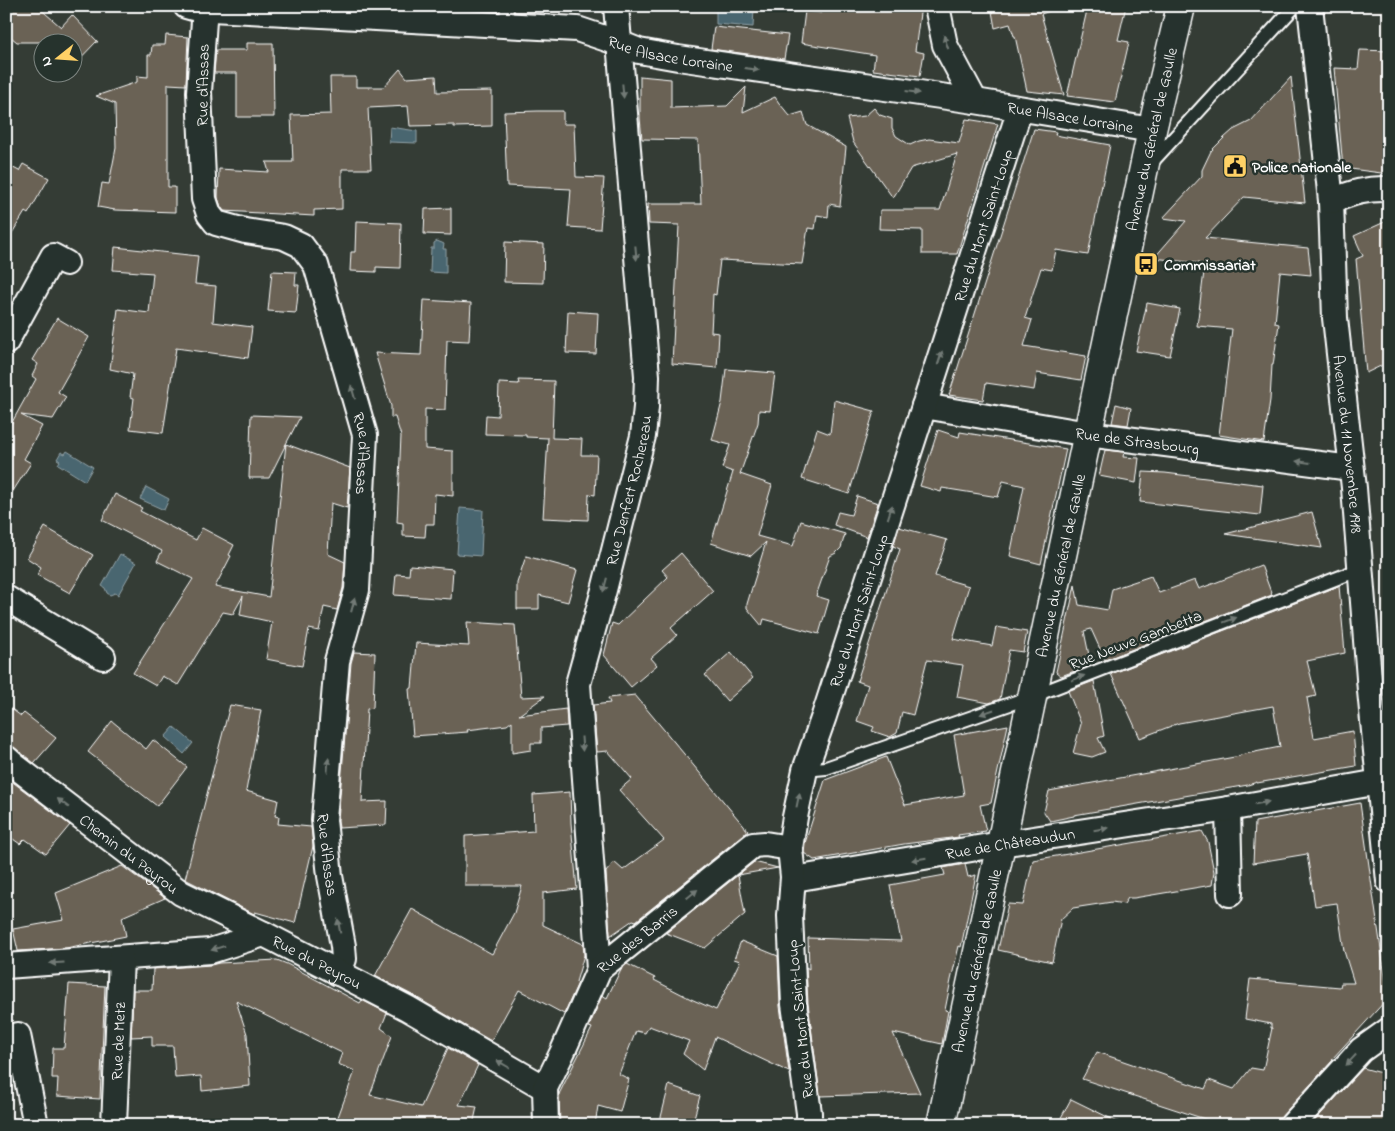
<svg xmlns="http://www.w3.org/2000/svg" width="1395" height="1131" font-family="'Indie Flower',sans-serif">
<rect width="100%" height="100%" fill="#343c35"/>
<filter id="ink" filterUnits="userSpaceOnUse"><feTurbulence type="fractalNoise" baseFrequency=".02" numOctaves="2"/><feDisplacementMap in="SourceGraphic" scale="10" xChannelSelector="R" yChannelSelector="G"/><feConvolveMatrix kernelMatrix="1 2 1 2 8 2 1 2 1" color-interpolation-filters="sRGB"/></filter>
<g filter="url(#ink)">
<path fill="#4a6670" stroke="#92a3a9" d="M712,6L754,8L753,27L716,24V11L713,9Z
M390,127L417,131V143L389,142Z
M437,241L442,243L444,244L443,249H446V273L430,272L431,248H434V243Z
M67,451L93,467L85,481L58,464L60,461L57,459L61,452L65,454Z
M146,487L169,499L164,510L140,499Z
M460,508L483,510L481,556L457,554Z
M120,554L136,563L118,595L115,593L110,595L107,593L105,588L102,586Z
M174,727L193,743L184,754L165,737Z"/>
<path fill="#6b6254" stroke="#fff" d="M6,6H37L61,27L72,15L98,42H96L72,67V42H17L6,33Z
M821,6H921L915,51L924,53L920,76L873,70L875,55L801,43L805,11L821,13Z
M991,6H1050V11L1041,14L1064,95L1027,91L1015,36H1014L1010,24L995,28Z
M1088,6H1126L1118,40L1129,42L1115,102L1067,96Z
M714,27L788,35L784,59L711,49Z
M166,35L188,37L186,85L168,84V187H175V212L115,210L98,207L102,183L109,184L116,148L115,104L96,96L137,82V76L148,77V55H151L152,45H165Z
M247,43H273L274,117H237V73H214L216,50H247Z
M1360,50L1389,51V174L1343,168L1334,68L1358,69Z
M400,69L407,78L436,76L437,92L492,91V126L454,127V125L410,126L408,106L368,108L371,169H342V209L314,210V216L224,211L221,207L218,198L219,169L269,172L266,162H293L291,115L331,114L330,77H356V87H384Z
M640,76L671,79V108L727,106L746,87L743,112L775,97L779,103L790,116L803,112L807,125L846,147L840,206L829,204L828,217L817,215L815,229L808,228L802,264L720,260L716,295L713,294L711,332L719,333L717,368L672,364L679,225L649,224L648,204H701L698,140L642,139L640,118Z
M1291,77L1305,203L1244,197L1205,238L1308,248L1311,275L1280,272L1275,323L1279,324L1273,365H1272L1270,400L1264,442L1219,435L1232,329L1197,326L1205,264L1154,258L1186,221L1163,218L1202,176V170L1211,151L1224,138L1233,130L1251,121Z
M874,108L880,115L892,119V128L896,136L910,145L919,141L929,139L959,143L966,119L998,124L957,254H922V230L879,229L880,210H940L957,154L911,168L893,198L853,142L847,118L865,116Z
M538,111H563V124H574L576,177L604,178L600,229L568,227L571,189L507,186L504,112Z
M1034,129L1056,132L1055,135L1110,145L1088,255L1056,250L1052,270L1041,268L1025,318L1032,320L1024,346L1086,356L1081,380L1037,373L1034,390L986,383L983,400L949,395Z
M6,164L19,171L23,164L49,178L28,214L25,212L6,243Z
M451,208V235L424,234L425,209Z
M1389,220V362L1366,373L1356,259L1363,256L1354,236Z
M356,221L401,223L400,268L376,267V272L350,271L351,252H355Z
M505,242L544,244L543,283L504,282Z
M115,247L198,256L195,284L216,286L213,322L252,327L248,358L176,348L163,433L130,429L134,398L130,397L133,374L110,369L118,309L149,313L153,273L113,270Z
M272,271L296,272L295,285H299L296,313L268,311Z
M424,300L471,303L469,341L447,340L445,410L425,409V449L453,451V496L435,494L434,524H426L425,537L403,536V523L397,522L401,436L395,417H391V406L375,353L421,355Z
M1147,303L1180,309L1170,356L1136,351Z
M568,311L598,313L596,354L566,353Z
M57,318L89,337L58,392L66,397L53,419L21,415L42,426L24,459L31,463L6,502V433L36,379L32,376L38,364L32,360Z
M726,369L775,373L770,411L759,410L758,423L740,474L772,485L757,536L793,546L801,521L845,534L841,548L836,553L830,556L816,596L829,600L819,634L764,619L762,626L747,608V604L766,542L751,556L711,543L733,472L722,468L730,445L712,440L722,402Z
M518,380L554,381L552,438L582,439L581,455H597L595,495L589,494L588,520L543,518L548,438L526,437V435L485,434L486,415L498,416L499,383L519,384Z
M834,400L874,411L849,494L802,479L817,429L830,434Z
M1116,404L1131,408L1128,425L1112,423Z
M251,415L300,417L286,444L350,468L347,508L331,503L328,554L345,562L343,588L337,610L324,607L319,631L309,629L302,666L266,659L272,622L240,615L243,596L233,614L223,612L178,685L162,676L156,686L133,673L193,579L157,561L162,551L102,520L115,494L142,508L140,511L196,540L202,528L234,545L229,555L231,556L215,587L269,597L286,444L269,478H249Z
M938,430L959,437L960,432L1066,449L1041,564L1010,556L1024,486L1003,481L998,497L942,488L941,492L920,486Z
M1105,450L1124,452L1123,457L1139,458L1136,483L1099,476Z
M1143,472L1165,473L1263,485L1260,515L1140,502Z
M857,496L878,503L867,537L834,525L838,512L851,515Z
M1312,512L1322,548L1225,534Z
M45,527L93,555L70,593L37,575L41,567L27,558Z
M899,527L947,540L935,576L969,586L953,639L992,646L996,627L1027,632L1023,652L1009,650L1000,699L989,703L957,697L963,665L927,660L913,715L902,712L897,733L890,737L872,731L874,727L857,721L868,685L857,681L900,549L893,546Z
M681,553L713,591L671,628L677,635L651,658L657,665L631,687L604,655L612,623L618,625L668,577L662,570Z
M526,556L577,570L568,602L539,595V609H517V583Z
M410,565L453,569L451,599L394,595L396,574L409,575Z
M1261,565L1272,595L1105,660L1091,629L1084,631L1091,665L1061,676L1056,672L1075,585L1079,605L1108,610L1112,589L1151,576L1159,593L1195,580L1199,589Z
M1339,586L1345,653L1307,661L1316,696L1307,698L1314,738L1353,731L1356,766L1257,783V782L1248,785L1074,815V816L1050,821L1044,812L1049,791L1240,756V755L1280,747L1273,706L1179,723L1140,738L1111,674Z
M467,622L515,625L521,697L545,696L519,715L566,709L567,726L541,728V743H531V750L512,753V721L507,725L467,730L468,732L413,736L409,689L412,688L416,643L469,646Z
M354,652L375,653L373,708L367,709L362,802L387,801L386,825L339,828L338,820L351,663Z
M731,652L753,678L727,701L705,675Z
M1094,681L1104,736L1098,738L1105,752L1092,757L1073,753L1081,724L1068,691Z
M635,695L748,831L636,921L633,920L610,936L606,872L614,862L623,870L664,840L619,790L632,779L608,751L597,752L593,705L610,703L608,698Z
M6,705L21,716L24,713L56,738L34,763L15,748L6,745Z
M230,705L261,710L246,791L278,800L275,816L279,817L278,824L311,827L313,846L295,923L255,912L254,914L185,879Z
M112,721L146,749L153,740L187,767L157,806L88,752Z
M1008,725L991,803L980,805L986,831L958,835L959,837L904,844L814,860L804,853L805,843L825,780L886,757L905,805L964,795L954,735Z
M6,777L70,825L46,854L25,839L20,844L6,834Z
M570,792L571,823L577,889L543,893V925L583,944L584,955L576,982L578,983L564,1014L519,990L491,1041L414,996L375,976L412,909L492,954L514,913L522,886H465V836L534,831L533,795Z
M1360,803L1388,998L1332,1059H1334L1282,1116L1279,1125H1223L1082,1079L1097,1052L1205,1089L1209,1080L1234,1089L1251,1068L1263,1070L1272,1028H1271V1024L1245,1019L1250,979L1340,987L1341,983H1354L1344,951L1337,903L1315,906L1307,854L1253,863L1255,822Z
M1202,831L1208,842L1214,872L1212,885L1134,898H1128L1124,904L1112,902L1073,908L1061,919L1052,962L998,950L1008,904L1023,905L1033,860Z
M754,862L778,868L738,875L745,914L705,948L666,933Z
M965,864L968,877L976,875L961,947L959,946L951,980L945,1010L948,1011L942,1044L893,1033L920,1093L820,1096L808,1003L806,967L809,969L808,938L901,941L890,885L945,875L943,868Z
M122,866L165,898L122,917L126,936L66,948L18,951L13,929L64,920L56,893Z
M741,941L778,956L780,1006L789,1072L715,1037L703,1070L683,1054L689,1041L649,1026L645,1033L636,1031L619,1074L629,1079L620,1112L598,1106L595,1125H560L559,1094L592,1028L589,1027L602,995L607,998L621,969L627,964L655,978L654,980L691,999L716,1010L740,961L734,959Z
M277,960L287,964L360,1003L362,1000L387,1013L381,1028L392,1036L370,1095L421,1107L448,1048L478,1065L459,1105L477,1107L473,1125H335L355,1071L338,1064L342,1053L236,1001L247,1034L250,1086L202,1091L201,1076L175,1078L173,1046H152V1036L131,1037L133,990H152L153,969L211,965L219,963Z
M69,984L105,986L100,1099L57,1096L58,1078H52L53,1048H64Z
M1363,1068L1389,1075V1125H1311Z
M669,1085L700,1096L692,1125H659Z
M1071,1099L1124,1125H1057Z"/>
<g fill="none" stroke-linecap="round" stroke-linejoin="round">
<defs>
<path id="service" d="M506,25L507,6
M1151,163L1295,6
M805,770L826,768L1033,696L1361,569"/>
<g id="minor">
<path id="s1" d="M186,6L193,8L577,29L619,43L639,51L678,58L975,101L1152,130"/>
<path id="s2" d="M205,6L199,92L204,199L209,214L216,223L245,231L284,237L301,245L316,265L365,435L357,590L337,661L324,820L330,876L343,946L344,959L338,973"/>
<path d="M937,6L945,45L975,101"/>
<path id="s3" d="M1310,6L1331,201L1335,318L1354,488L1370,691L1389,881"/>
<path d="M1331,201C1352,193 1366,188 1389,189"/>
<path d="M6,342L53,256L66,263"/>
<path id="s4" d="M924,406L1088,434L1351,468"/>
<path d="M6,598L103,657"/>
<path id="s5" d="M6,758L15,766L181,893L264,934"/>
<path d="M1228,809L1230,894"/>
<path id="s6" d="M793,877L800,878L1001,844L1228,809L1379,782"/>
<path id="s7" d="M6,966L210,951L264,934L407,1008L545,1088"/>
<path id="s8" d="M599,969L578,684L604,590L643,436L646,407L647,376L616,6"/>
<path d="M6,1038L18,1035L36,1125"/>
<path id="s9" d="M114,1125L121,958"/>
<path id="s10" d="M546,1125L545,1088L563,1051L599,969L753,845L765,844L790,848"/>
<path id="s11" d="M809,1125V1113L794,1004L790,916L793,877L790,848L795,817L805,770L824,716L1020,109"/>
<path d="M1292,1125L1361,1050L1389,1030"/>
</g>
<g id="secondary">
<path id="s12" d="M941,1125L1001,844L1152,130L1181,6"/>
</g>
</defs>
<use href="#service" stroke="#fff" stroke-width="16"/>
<use href="#minor" stroke="#fff" stroke-width="28"/>
<use href="#secondary" stroke="#fff" stroke-width="31"/>
<use href="#service" stroke="#26332d" stroke-width="12"/>
<use href="#minor" stroke="#26332d" stroke-width="24"/>
<use href="#secondary" stroke="#26332d" stroke-width="28"/>
</g>
<defs><path id="oneway-solid" d="M-6-.8H1V-3.2L6.5 0L1 3.2V.8H-6Z" transform="scale(1.25)"/></defs>
<g fill="#727a76">
<use href="#oneway-solid" transform="translate(946 42) rotate(-108)"/>
<use href="#oneway-solid" transform="translate(752 69) rotate(8)"/>
<use href="#oneway-solid" transform="translate(623 91) rotate(85)"/>
<use href="#oneway-solid" transform="translate(913 92) rotate(8)"/>
<use href="#oneway-solid" transform="translate(636 253) rotate(85)"/>
<use href="#oneway-solid" transform="translate(940 358) rotate(-72)"/>
<use href="#oneway-solid" transform="translate(353 392) rotate(-106)"/>
<use href="#oneway-solid" transform="translate(1303 462) rotate(-173)"/>
<use href="#oneway-solid" transform="translate(890 512) rotate(-72)"/>
<use href="#oneway-solid" transform="translate(605 585) rotate(105)"/>
<use href="#oneway-solid" transform="translate(353 605) rotate(-75)"/>
<use href="#oneway-solid" transform="translate(1230 620) rotate(-21)"/>
<use href="#oneway-solid" transform="translate(1078 678) rotate(-21)"/>
<use href="#oneway-solid" transform="translate(987 712) rotate(161)"/>
<use href="#oneway-solid" transform="translate(582 744) rotate(86)"/>
<use href="#oneway-solid" transform="translate(328 765) rotate(-85)"/>
<use href="#oneway-solid" transform="translate(798 800) rotate(-78)"/>
<use href="#oneway-solid" transform="translate(63 803) rotate(-143)"/>
<use href="#oneway-solid" transform="translate(1262 803) rotate(-10)"/>
<use href="#oneway-solid" transform="translate(1101 829) rotate(-9)"/>
<use href="#oneway-solid" transform="translate(919 859) rotate(171)"/>
<use href="#oneway-solid" transform="translate(692 894) rotate(-39)"/>
<use href="#oneway-solid" transform="translate(339 926) rotate(-100)"/>
<use href="#oneway-solid" transform="translate(218 948) rotate(162)"/>
<use href="#oneway-solid" transform="translate(57 963) rotate(176)"/>
<use href="#oneway-solid" transform="translate(1351 1060) rotate(133)"/>
<use href="#oneway-solid" transform="translate(503 1064) rotate(-150)"/>
</g>
</g>
<defs>
<symbol id="civic-square" viewBox="-11 -11 22 22"><rect x="-9" y="-9" width="18" height="18" rx="4" fill="#ffd166" stroke="#26332d"/><path d="M-.6-6.5H3V-4.5H.6V-3L4-1V1h2V6H-6V1h2V-1L-.6-3ZM-1.2 2.5V6h2.4V2.5Z" fill="#111"/></symbol>
<symbol id="bus-square" viewBox="-11 -11 22 22"><rect x="-9" y="-9" width="18" height="18" rx="4" fill="#ffd166" stroke="#26332d"/><path d="M-5-6H5V4H4V6H2V4H-2V6H-4V4H-5ZM-3.5-4V0h7V-4ZM-3.5 1.2v1.5H-2V1.2ZM2 1.2v1.5H3.5V1.2Z" fill="#111"/></symbol>
</defs>
<g fill-rule="evenodd">
<use href="#civic-square" x="1221" y="152" width="28" height="28"/>
<use href="#bus-square" x="1132" y="250" width="28" height="28"/>
</g>
<g text-anchor="middle" stroke-width="5" stroke-linejoin="round" paint-order="stroke">
<g font-size="16" fill="#fff" stroke="#26332d">
<text dy="6" stroke="none"><textPath href="#s1" startOffset="489">Rue Alsace Lorraine</textPath></text>
<text transform="translate(202 85) rotate(-89)" y="6">Rue d'Assas</text>
<text dy="6" stroke="none"><textPath href="#s1" startOffset="894">Rue Alsace Lorraine</textPath></text>
<text dy="6" stroke="none"><textPath href="#s12" startOffset="1008">Avenue du Général de Gaulle</textPath></text>
<text dy="6" stroke="none"><textPath href="#s11" startOffset="931">Rue du Mont Saint-Loup</textPath></text>
<text dy="6" stroke="none"><textPath href="#s4" startOffset="216">Rue de Strasbourg</textPath></text>
<text dy="6" stroke="none"><textPath href="#s3" startOffset="440">Avenue du 11 Novembre 1918</textPath></text>
<text dy="6" stroke="none"><textPath href="#s2" startOffset="529">Rue d'Assas</textPath></text>
<text dy="6" stroke="none"><textPath href="#s8" startOffset="486">Rue Denfert Rochereau</textPath></text>
<text dy="6" stroke="none"><textPath href="#s12" startOffset="572">Avenue du Général de Gaulle</textPath></text>
<text dy="6" stroke="none"><textPath href="#s11" startOffset="526">Rue du Mont Saint-Loup</textPath></text>
<text transform="translate(1135 639) rotate(-21)" y="6">Rue Neuve Gambetta</text>
<text dy="6" stroke="none"><textPath href="#s6" startOffset="220">Rue de Châteaudun</textPath></text>
<text dy="6" stroke="none"><textPath href="#s5" startOffset="156">Chemin du Peyrou</textPath></text>
<text dy="6" stroke="none"><textPath href="#s2" startOffset="934">Rue d'Assas</textPath></text>
<text dy="6" stroke="none"><textPath href="#s10" startOffset="216">Rue des Barris</textPath></text>
<text dy="6" stroke="none"><textPath href="#s7" startOffset="321">Rue du Peyrou</textPath></text>
<text dy="6" stroke="none"><textPath href="#s12" startOffset="168">Avenue du Général de Gaulle</textPath></text>
<text transform="translate(799 1019) rotate(-96)" y="6">Rue du Mont Saint-Loup</text>
<text dy="6" stroke="none"><textPath href="#s9" startOffset="84">Rue de Metz</textPath></text>
</g>
<g font-size="16" font-weight="bold" fill="#fff" stroke="#26332d" text-anchor="start">
<text x="1252" y="172">Police nationale</text>
<text x="1164" y="270">Commissariat</text>
</g>
</g>
<rect width="1395" height="1131" fill="none" stroke="#26332d" stroke-width="25"/>
<rect x="12" y="12" width="1370" height="1106" fill="none" stroke="#fff" stroke-width="2" filter="url(#ink)"/>
<g transform="translate(58 58) rotate(253)"><circle r="24" fill="#26332d" stroke="#7d8581"/>
<path d="M0-4L9 19L0 12L-9 19Z" fill="#ffd166"/>
<text y="-8" font-size="14" font-weight="bold" text-anchor="middle" fill="#ffffff">N</text>
</g>
</svg>
